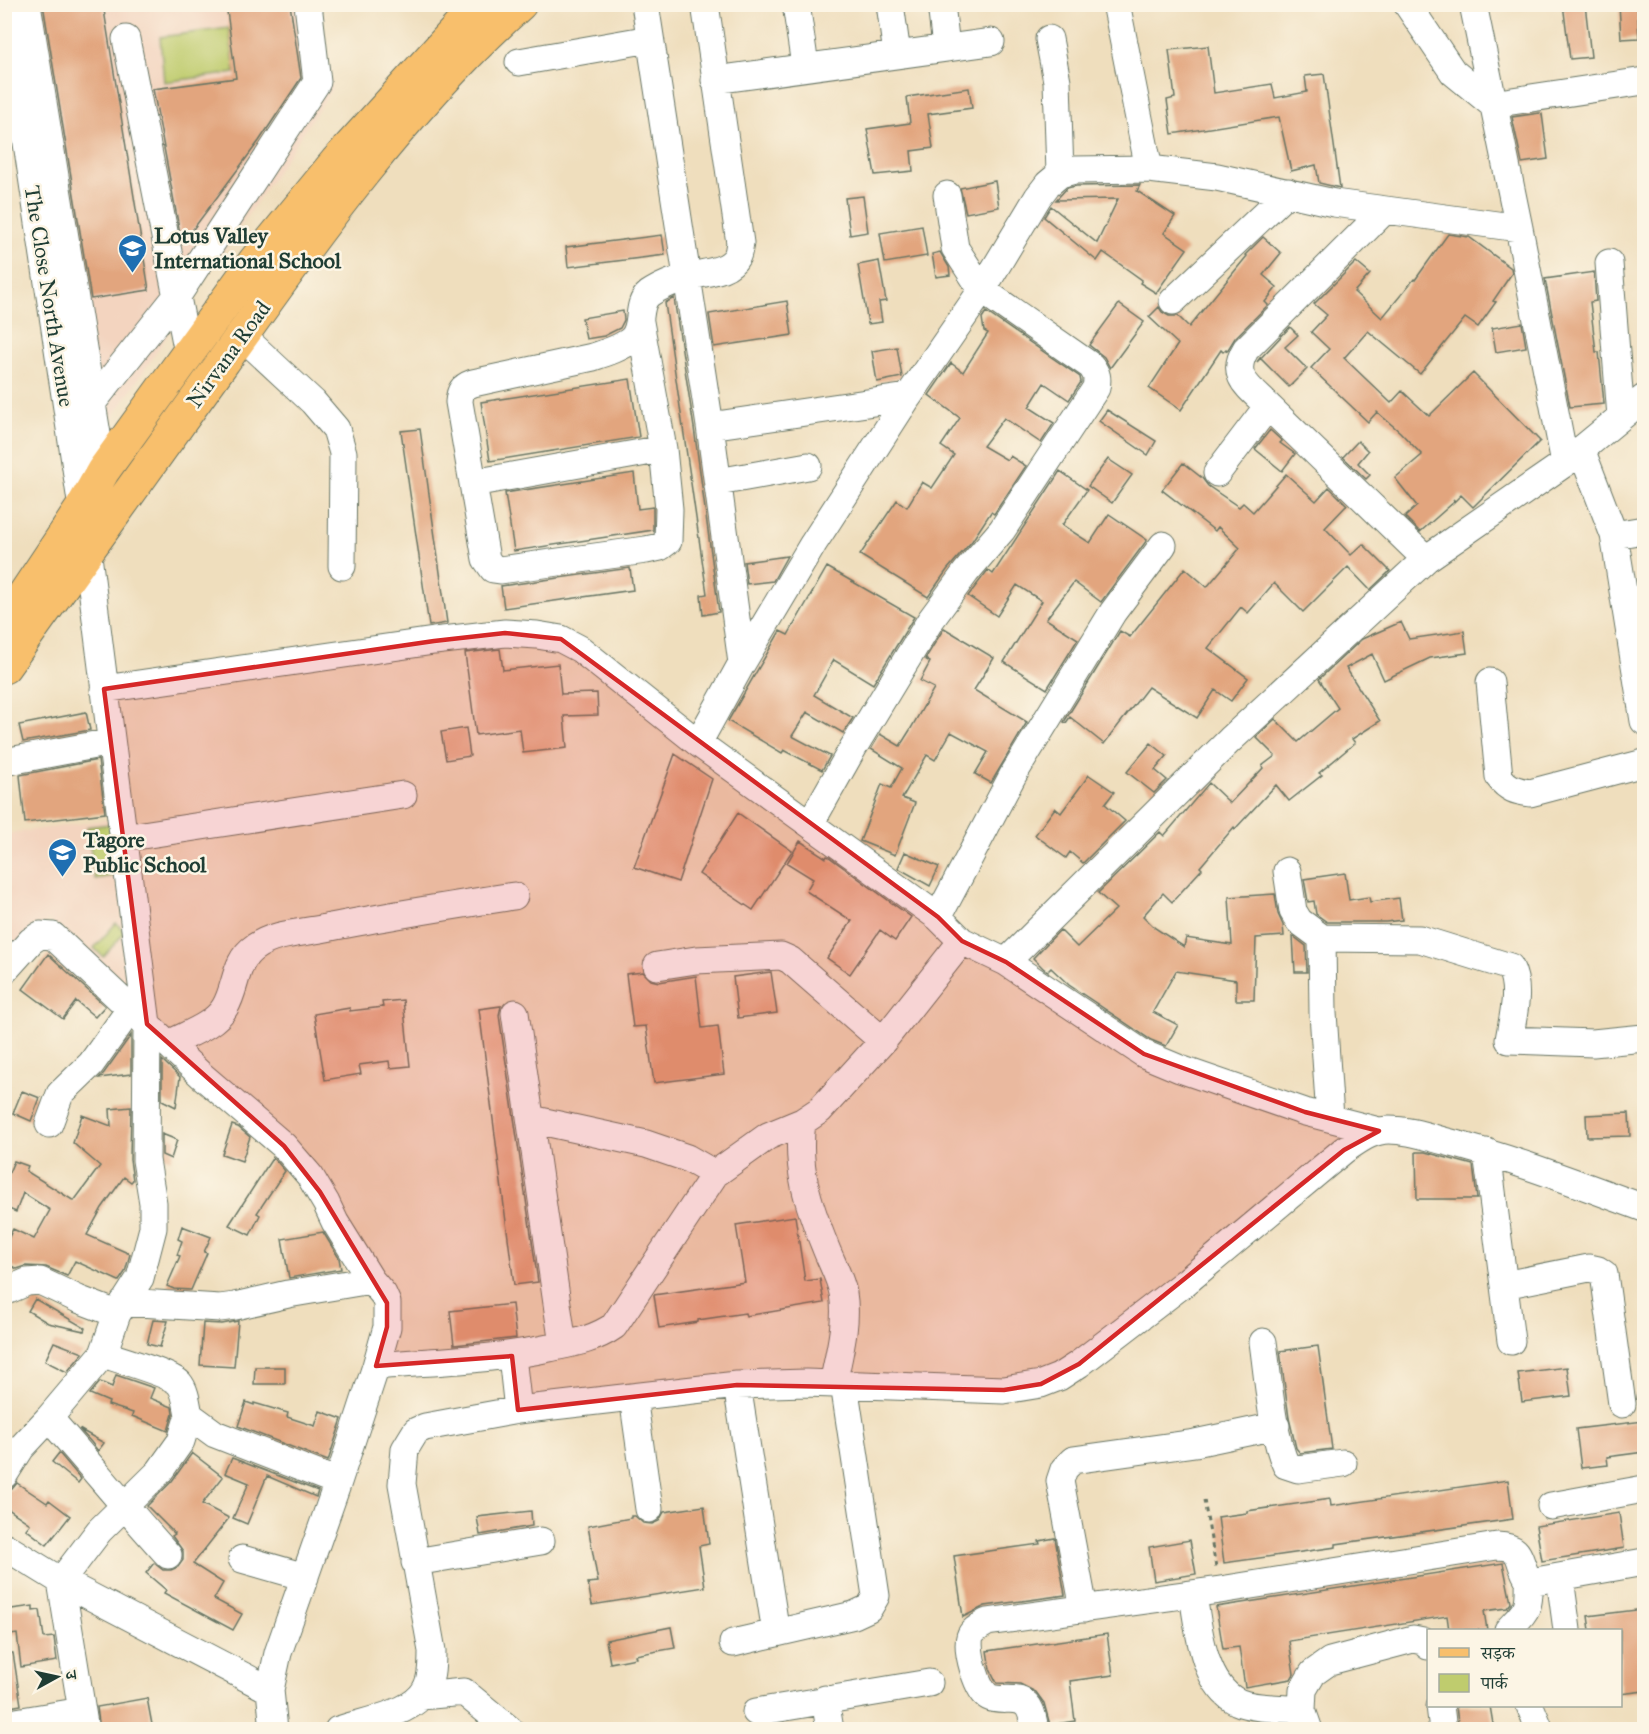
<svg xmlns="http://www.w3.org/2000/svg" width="1649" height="1734" font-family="'IM FELL Great Primer','Noto Serif Devanagari',serif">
<rect width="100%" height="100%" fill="#fcf5e5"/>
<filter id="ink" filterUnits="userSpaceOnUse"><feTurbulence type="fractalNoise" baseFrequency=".0167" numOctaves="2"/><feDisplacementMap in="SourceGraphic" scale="12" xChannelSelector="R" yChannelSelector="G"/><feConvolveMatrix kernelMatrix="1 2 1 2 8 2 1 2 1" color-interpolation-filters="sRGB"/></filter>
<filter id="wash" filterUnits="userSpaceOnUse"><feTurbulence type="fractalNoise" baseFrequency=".008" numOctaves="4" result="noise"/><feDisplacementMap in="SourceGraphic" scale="24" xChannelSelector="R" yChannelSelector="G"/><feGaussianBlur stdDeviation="1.35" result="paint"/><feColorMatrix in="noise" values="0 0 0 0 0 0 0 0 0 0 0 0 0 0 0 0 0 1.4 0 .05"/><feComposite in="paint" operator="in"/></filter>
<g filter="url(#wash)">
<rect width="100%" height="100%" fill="#efdebd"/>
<path fill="#f3d4bf" d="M18,5H319L332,89L85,459Z
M112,819L136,993L127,995L49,920L5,967V834Z"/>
<path fill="#bfcc6e" stroke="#6f8451" stroke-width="1.5" d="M229,28L235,73L164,82L160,37Z
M111,824L119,875L95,879L87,827Z
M116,923L125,932L103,957L94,948Z"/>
<g id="blocks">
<path fill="#e2a57e" d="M43,4H103L149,290L91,299Z
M226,4H290L301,78L259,141L182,244L153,89L236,78Z
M1563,4H1585L1591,57L1570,59Z
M1619,4H1637L1639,38L1621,39Z
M1208,46L1214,93L1272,84L1275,98L1307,92L1305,76L1324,74L1340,188L1319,183L1316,165L1291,171L1279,117L1172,134L1167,100L1175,98L1169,50Z
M969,88L972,108L928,114L933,148L911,151L913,171L875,175L867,129L910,123L907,97Z
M1540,113L1542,114L1548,159L1522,163L1512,117Z
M995,181L999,207L966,213L960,188Z
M1140,185L1137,191L1175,216L1164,233L1187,249L1156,293L1140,283L1142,280L1103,252L1097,261L1044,217L1051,206L1097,243L1118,199L1056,200L1067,188L1076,186Z
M863,196L868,232L850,235L845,198Z
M922,226L927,256L885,263L880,233Z
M1448,234L1469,237L1511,268L1512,273L1493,301L1496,302L1478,327L1465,318L1420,374L1368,331L1344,358L1391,403L1402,391L1429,416L1473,373L1540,441L1473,507L1461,495L1455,501L1453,499L1454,502L1420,532L1405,517L1417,506L1395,478L1422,455L1400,432L1377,412L1368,422L1311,368L1329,349L1311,332L1327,315L1314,304L1356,262L1370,274L1354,292L1382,318L1414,279L1415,280Z
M662,235L665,255L568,267L566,247Z
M1263,237L1281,253L1263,275L1277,287L1265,302L1268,305L1235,338L1227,351L1226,349L1223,352L1221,350L1181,410L1149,388L1178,344L1149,317L1159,307L1162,312L1169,316H1178L1189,327L1247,256L1245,255Z
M940,252L949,267L950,275L936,277L932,254Z
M879,261L886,301L879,302L882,322L868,324L858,265Z
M1594,272L1596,301L1590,302L1596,352H1599L1604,404L1570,407L1545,279Z
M674,298L694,428L719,612L703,615L701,595L707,594L665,303Z
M787,301L792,335L714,347L709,314Z
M1119,304L1144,322L1110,368L1104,357L1089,345Z
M623,311L624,320L620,328L604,336L586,339L582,318Z
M986,312L1080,377L1081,382L1069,400L1044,383L1029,407L1054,423L1041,443L1004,418L983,446L1007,460L1010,456L1026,466L994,514L991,512L972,541L947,570L928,597L860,555L897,500L907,507L922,482L932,488L954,455L941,446L960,418L929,395L951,363L963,372L988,333L984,331L982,318Z
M1522,323L1526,347L1496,352L1492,328Z
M1290,327L1298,335L1285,347L1307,369L1289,387L1260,358L1257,362Z
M897,347L902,377L877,382L872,351Z
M630,379L639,437L490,461L481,402Z
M1107,410L1156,441L1148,455L1099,421Z
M420,429L447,623L429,626L401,431Z
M1270,430L1282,441L1280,443L1295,454L1282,471L1255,449Z
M1358,441L1368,451L1358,463L1370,475L1366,479L1343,457Z
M1108,459L1132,475L1112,503L1088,486Z
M1183,463L1202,478L1208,486L1239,507L1243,503L1253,512L1286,474L1316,501L1329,487L1347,505L1325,528L1351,555L1363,544L1390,571L1370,590L1348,567L1303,612L1274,583L1248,613L1241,607L1208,648L1248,678L1231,701L1215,690L1197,718L1148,687L1104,744L1070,717L1066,723L1064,722L1120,631L1130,637L1185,568L1207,587L1240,548L1218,527L1215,531L1162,490Z
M1060,471L1087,490L1062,525L1090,543L1109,514L1147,540L1101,602L1074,582L1046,619L1078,639L1047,689L1004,662L1042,601L1017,585L997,616L968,596L988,570L993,574Z
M634,473L638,509L653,507V530L514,551L505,493Z
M787,556L773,581L747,584L744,562Z
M827,567L914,617L873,684L834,660L814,695L853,718L843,733L807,712L792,736L830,756L822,770L784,750L782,753L728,721L780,631L788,635Z
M630,568L633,590L504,608L501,586Z
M1401,622L1409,639L1464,631L1467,653L1430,658L1384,680L1372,654L1346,668L1380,721L1352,739L1355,743L1319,773L1322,775L1289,801L1276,785L1235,829L1234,827L1200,867L1202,869L1172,902L1163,893L1143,916L1155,928L1184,947L1186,938L1232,945L1229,897L1275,894L1278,914L1283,925L1284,936L1256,938L1254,1000H1236V980L1176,971L1153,1012L1178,1025L1166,1046L1151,1040L1069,985L1051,968L1048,971L1044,969L1033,958L1060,930L1077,947L1116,909L1098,893L1160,832L1164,836L1209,783L1230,803L1263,768L1262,766L1275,756L1256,737L1275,719L1298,742L1338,708L1319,679L1362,639Z
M944,628L994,658L974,690L1027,722L991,783L975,774L988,752L951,732L935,760L927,755L902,798L915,803L895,855L860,841L882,784L891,788L902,768L871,749L880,734L900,746L910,730L934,688L920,681L930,662L925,659Z
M500,649L503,670L558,664L561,694L597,693L598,715L564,716L567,748L523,753L520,729L476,735L465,653Z
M86,712L90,730L23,742L19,725Z
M466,728L470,756L446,760L441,732Z
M1151,743L1167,756L1155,770L1167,780L1154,793L1127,772Z
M675,754L712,779L678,882L634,867Z
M98,760L105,813L25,823L20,775Z
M1089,775L1114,792L1105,804L1125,821L1083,863L1070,852L1066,858L1035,835L1055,808L1061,813Z
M738,813L792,851L753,910L699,874Z
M800,841L826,858L827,856L829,857L911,917L895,941L880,930L850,974L827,958L852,921L806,891L813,879L787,863Z
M905,852L939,867L930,886L898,868Z
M1345,873L1349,900L1369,897L1370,902L1399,898L1402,920L1386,922H1327L1316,914L1314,901L1308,902L1304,879Z
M1293,936L1306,946L1307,972H1295Z
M48,954L105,1006L95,1017L76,1001L63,1019L23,989Z
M643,972L651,980L659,982L696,976L702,1028L718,1026L724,1074L654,1083L646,1026L633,1027L626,974Z
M771,972L777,1013L738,1018L733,977Z
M403,1000L410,1066L390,1068L389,1061L359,1065L361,1074L325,1080L314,1014L350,1008V1011L383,1007L382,1002Z
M501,1006L499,1015L538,1282L514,1285L479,1009Z
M131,1035V1074L99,1078L104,1073Z
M162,1060L180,1077L176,1107L162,1100Z
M22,1091L40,1098L31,1121L13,1113Z
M131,1107L130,1160L133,1180L131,1182L124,1177L102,1208L87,1235L130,1254L125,1272L119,1281L75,1261L67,1276L46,1267L26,1266L17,1269L4,1262V1247L13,1229L34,1239L50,1210L23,1193L16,1212L4,1207V1184L14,1161L28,1166L26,1171L74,1201L100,1166L73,1143L82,1115L111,1126L110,1109Z
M1629,1113L1630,1136L1587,1137L1586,1115Z
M232,1125L238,1127L250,1137L242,1161L222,1154Z
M162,1134L177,1140L171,1159L162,1155Z
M1416,1152H1425L1473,1165L1477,1199H1417Z
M273,1157L285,1171L257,1213L260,1215L250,1235L229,1225Z
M795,1216L805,1281L820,1279L824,1303L746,1316L745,1313L698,1320V1322L659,1328L654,1295L745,1282L736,1225Z
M182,1226L211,1237L204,1252L207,1253L191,1290L174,1289L167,1286L180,1256L177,1255L182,1241L178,1239Z
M323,1232L339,1258L341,1269L289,1278L282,1239Z
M35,1299L85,1328L84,1331L48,1323L28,1311Z
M512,1304L516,1338L454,1345L450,1311Z
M153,1320L168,1321L160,1347L147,1344Z
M238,1321L234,1367L200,1365L203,1323L222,1324Z
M54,1342L83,1353L67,1372L45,1361Z
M1318,1346L1332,1449L1300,1453L1296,1448L1289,1418L1280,1351Z
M255,1367H285V1384H254Z
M1567,1367L1571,1396L1522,1402L1518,1373Z
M116,1375L154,1388L150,1398L172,1407L173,1414L168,1431L132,1416L133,1413L108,1405L109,1402L90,1394L100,1382L112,1387Z
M246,1402L254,1405V1403L288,1413L287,1417L315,1426L320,1411L342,1419L328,1461L238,1426Z
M1644,1421V1452L1607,1457L1608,1465L1581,1468L1576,1429Z
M79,1429L104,1443L98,1451L91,1442Z
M59,1453L81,1479L78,1483L52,1462Z
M192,1453L223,1477L202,1504L229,1518L193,1564L223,1583L214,1599L242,1614L233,1630L164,1593L166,1590L146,1573L154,1563L163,1570H171L178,1567L183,1560V1551L172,1536L175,1534L147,1506L172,1481Z
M232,1458L318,1491L316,1497L267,1476L247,1524L233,1518L249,1483L225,1473Z
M1508,1480L1513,1519L1336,1544V1547L1224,1563L1218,1517L1247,1513V1511L1330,1499L1331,1506Z
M17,1483L47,1503L49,1500L70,1516L47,1545L26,1529L30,1524L4,1506V1491L12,1489Z
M704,1506L709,1544L699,1546L705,1587L592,1605L588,1583L598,1582L588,1526L631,1518V1516H635L643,1523L652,1524L659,1521L664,1512Z
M531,1511L532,1526L480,1535L477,1517Z
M1619,1513L1624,1548L1542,1561L1536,1526Z
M1055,1538L1065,1595L985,1606L963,1617L954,1556L1040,1544L1039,1541Z
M1190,1540L1196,1574L1154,1581L1149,1547Z
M1503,1563L1511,1603L1507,1608L1484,1611L1487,1630H1449L1447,1616L1289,1641L1294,1674L1291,1679L1245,1687L1239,1647L1223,1649L1216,1607Z
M33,1606V1611L40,1610L44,1638L54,1637L57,1661L21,1667L17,1634L4,1636V1610Z
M1644,1609V1691L1620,1694V1630H1590L1588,1616Z
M671,1627L675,1648L635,1655L636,1658L610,1663L606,1640Z
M1107,1634L1113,1675L1070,1681L1075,1721L1050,1725L1044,1703L1036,1692L1020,1684L997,1683L990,1669L987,1651Z
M4,1653H13L21,1705L4,1708Z
M147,1698L153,1730H100L97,1707Z
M1456,1706H1490L1494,1730H1459Z"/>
</g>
</g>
<g filter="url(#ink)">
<use href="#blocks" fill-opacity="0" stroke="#687564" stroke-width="1.5"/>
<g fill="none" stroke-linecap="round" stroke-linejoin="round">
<defs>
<path id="minor" d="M27,4L103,471
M645,4L710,426L742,663
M796,4L805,66
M890,4L897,54
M941,4L946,47
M1407,4L1453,72L1492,104L1644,81
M1473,4L1519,228L1565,463
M1117,8L1149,169
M126,39L188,353
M1049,39L1057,81L1060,174
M519,62L650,39
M715,80L991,42
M1385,210L1246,349C1229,376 1249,387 1268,406L1426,559
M1609,263L1621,417
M1173,301L1288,192
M640,322L663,449L669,509L668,541L660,547L646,550L500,570L493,569L486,559L459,402C460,391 462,387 473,383L593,357C605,353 621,348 631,340C645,328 635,305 649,294C659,287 676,280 687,277C703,272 728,273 737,256C739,252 739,247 740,243L705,4
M241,335L313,402L336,429L343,453L342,566
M92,403L177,296L317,82L308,4
M710,426L908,397
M1581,449L1614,535L1644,721
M1217,473L1268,406
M718,482L808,466
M473,483L663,449
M1614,535L1644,530
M1490,682L1499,777C1508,789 1516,791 1530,793L1644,763
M104,689L434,641L505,633L537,635L561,639L580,649L698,743L938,917L962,941L1006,962L1144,1054L1180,1069L1305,1112L1379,1131
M698,743L742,663L813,544L908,397L982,290L1038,197L1048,184L1060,174L1075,170L1149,169L1217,177L1334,203L1519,228
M4,762L111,742
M810,824L853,748L930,621L966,572L1002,530L1096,388C1098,378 1097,374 1091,366L982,290L955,248L947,195
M123,838L403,795
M1287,871L1293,911L1299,921L1322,938L1323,1013L1330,1118
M938,917L1013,775L1113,612L1163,545
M1322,938L1420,939L1510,967C1521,989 1513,1016 1509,1040L1593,1043L1644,1038
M1006,962L1230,740L1426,559L1565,463L1644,398
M657,966L696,960L781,956L790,960L883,1041
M4,971L31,941L40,935L53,936L201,1075L284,1146L310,1176L326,1203L335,1222L371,1280L383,1294L387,1303V1327L376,1366
M515,1013L563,1345
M169,1044C187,1034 214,1026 225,1007C237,987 234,961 255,947C273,934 299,933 321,929C385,916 450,906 514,896
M531,1119L646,1144L687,1158L715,1174
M802,1122C796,1168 808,1204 825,1246C831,1262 840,1277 843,1293C848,1323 839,1354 833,1384
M49,1124L60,1094L91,1064L131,1008
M1487,1152L1511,1341
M1504,1285L1589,1268L1598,1270L1604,1274L1622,1404
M4,1292L27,1282L40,1281L78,1299L117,1314
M124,1302L220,1308L235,1306L288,1294L371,1280
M1263,1342C1268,1377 1272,1435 1286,1465L1298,1469L1343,1463
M103,1354C118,1359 170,1374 179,1383C186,1391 187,1406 189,1415L215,1434L338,1482
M512,1356L518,1410
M737,1385L776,1633
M633,1397L649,1509
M49,1418C89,1463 127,1510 168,1555
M4,1475L21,1448L49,1418L103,1354L117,1314L140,1278L153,1228V1203L146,1160L147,1024L82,508L6,4
M1551,1506L1644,1489
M4,1546L61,1581L270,1690
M242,1559L305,1577
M415,1562L541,1541
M1560,1578L1567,1630
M1193,1594C1198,1627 1203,1685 1238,1702C1254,1709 1284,1708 1302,1710
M1084,1609L1060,1481L1064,1469L1073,1460L1195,1443L1276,1426
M1508,1630C1527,1609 1530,1610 1529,1580
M733,1643L854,1615L869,1608L876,1596L844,1384
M421,1696L464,1692L510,1730
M825,1699L830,1730
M1440,1706L1443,1730
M1530,1706L1540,1730
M756,1712L929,1683
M4,1724L82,1711
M85,1730L61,1581L99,1531L159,1472L181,1441L189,1415
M274,1730L270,1690L278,1653L338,1482L376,1366C434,1361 493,1360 549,1348C573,1343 594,1340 614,1326L715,1174L768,1136L802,1122L820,1110L883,1041L962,941
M338,1730C362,1722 405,1715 421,1696C432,1684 432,1666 432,1651L402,1484L405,1449L416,1431L425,1427L518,1410L737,1385L806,1383L1004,1390L1041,1384L1059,1377L1079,1364L1187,1281L1344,1150C1358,1141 1371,1130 1389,1130C1408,1130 1426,1136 1444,1141C1512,1158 1578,1184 1644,1208
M1035,1730C1033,1720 1032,1705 1021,1701C1012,1697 999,1702 989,1697C977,1691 966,1650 970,1637C972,1630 981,1626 987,1622L1220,1590L1497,1546C1526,1547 1516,1562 1529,1580L1536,1581L1644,1562
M1309,1730L1302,1710L1303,1690L1313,1673L1330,1661L1413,1639L1423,1641L1428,1646"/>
<path id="major" d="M4,625L82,508L103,471L255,261L337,161L458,28L485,4
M4,667C77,565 150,464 223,362C313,236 404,108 520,4"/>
</defs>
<use href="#minor" stroke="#687564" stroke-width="29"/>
<use href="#major" stroke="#687564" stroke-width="35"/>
<path stroke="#687564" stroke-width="3" stroke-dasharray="4.5 4.5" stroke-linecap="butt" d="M1204,1500L1216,1567"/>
<use href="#minor" stroke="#fff" stroke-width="27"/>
<use href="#major" stroke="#f8bf6c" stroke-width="33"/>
</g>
</g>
<path fill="#d62828" fill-opacity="0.2" stroke="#d62828" stroke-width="4.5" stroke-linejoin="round" d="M505,633L561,639L938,917L962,941L1006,962L1144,1054L1305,1112L1379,1131L1344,1150L1079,1364L1041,1384L1004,1390L737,1385L518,1410L512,1356L376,1366L387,1327V1303L320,1192L284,1146L147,1024L104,689L434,641Z"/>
<defs>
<symbol id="school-pin" viewBox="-11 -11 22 30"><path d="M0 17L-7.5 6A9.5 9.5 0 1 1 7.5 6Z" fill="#1f6fb2" stroke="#fcf5e5"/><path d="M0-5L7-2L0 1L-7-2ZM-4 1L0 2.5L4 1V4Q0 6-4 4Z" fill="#fff"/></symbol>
</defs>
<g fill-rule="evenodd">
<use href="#school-pin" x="116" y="232" width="33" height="45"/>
<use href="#school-pin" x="46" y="836" width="33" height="45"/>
</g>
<g text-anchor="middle" stroke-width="5" stroke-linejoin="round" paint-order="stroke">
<g font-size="22" font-weight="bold" fill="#1f3d34" stroke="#fcf5e5" text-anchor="start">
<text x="154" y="243">Lotus Valley<tspan x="154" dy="25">International School</tspan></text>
<text x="83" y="847">Tagore<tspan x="83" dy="25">Public School</tspan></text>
</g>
<g font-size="22" fill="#1f3d34" stroke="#fcf5e5">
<text transform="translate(50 296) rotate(81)" y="8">The Close North Avenue</text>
<text transform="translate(228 354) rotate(-54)" y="8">Nirvana Road</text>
</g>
</g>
<rect width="1649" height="1734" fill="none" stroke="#fcf5e5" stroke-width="24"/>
<rect x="1427" y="1629" width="195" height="78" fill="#fcf5e5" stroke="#a4ab9e" stroke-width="1.5"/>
<rect x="1439" y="1648" width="30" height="9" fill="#f8bf6c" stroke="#a4ab9e" stroke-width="1.5"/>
<text x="1481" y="1659" font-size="18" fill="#1f3d34">सड़क</text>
<rect x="1439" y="1674" width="30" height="18" fill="#bfcc6e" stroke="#a4ab9e" stroke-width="1.5"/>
<text x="1481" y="1689" font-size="18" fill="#1f3d34">पार्क</text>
<g transform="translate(57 1677) rotate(82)" stroke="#fcf5e5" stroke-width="4.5" paint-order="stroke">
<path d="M0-4.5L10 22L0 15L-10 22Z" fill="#1f3d34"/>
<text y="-9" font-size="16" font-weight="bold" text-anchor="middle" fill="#1f3d34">उ</text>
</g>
</svg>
